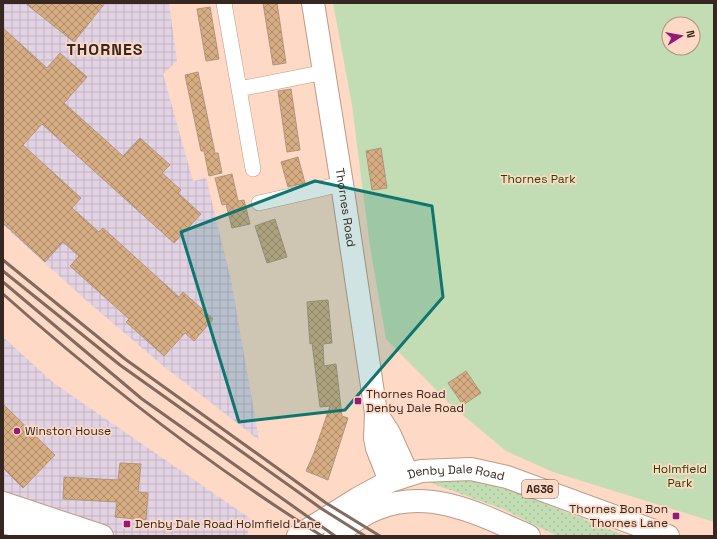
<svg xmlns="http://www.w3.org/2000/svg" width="717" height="539" font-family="'Space Grotesk',sans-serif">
<defs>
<pattern id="industrial-grid" width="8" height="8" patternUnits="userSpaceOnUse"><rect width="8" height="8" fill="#e2d2e4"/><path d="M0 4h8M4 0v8" fill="none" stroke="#c2b4c3"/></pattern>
<pattern id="grass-dots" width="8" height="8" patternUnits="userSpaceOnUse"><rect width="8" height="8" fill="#c2ddb3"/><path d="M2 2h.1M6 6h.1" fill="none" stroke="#a7be9a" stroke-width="1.8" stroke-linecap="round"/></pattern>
<pattern id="building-cross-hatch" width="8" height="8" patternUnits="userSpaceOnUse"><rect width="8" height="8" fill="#d6ac83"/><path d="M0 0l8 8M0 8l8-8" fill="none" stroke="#ae8c6b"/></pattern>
</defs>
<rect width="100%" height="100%" fill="#fed9c5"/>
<path fill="url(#industrial-grid)" d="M3,3H169L177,61L163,74L193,181L206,178L231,280L259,440L162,365L87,301L3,225Z
M3,337L55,384L251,519L247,536H102L3,503Z"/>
<path fill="url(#grass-dots)" d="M464,479L491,482L626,536H557L503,509L428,482Z"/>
<path fill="#c2ddb3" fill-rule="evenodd" d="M333,3H714V522L553,472L506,451L453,407L386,339L370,247L352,105ZM669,24H693V48H669Z"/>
<path fill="url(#building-cross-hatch)" stroke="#b1967c" d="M25,3H105L74,42Z
M263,3H277L286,63L273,65Z
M210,7L219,59L206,61L197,9Z
M3,28L47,68L60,53L87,77L64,103L123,156L140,138L170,165L162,173L181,190L178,193L201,214L174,243L42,124L23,145L81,198L72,208L99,232L103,228L179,297L183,292L213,319L194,341L185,333L164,356L126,322L129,319L70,266L79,256L63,242L45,262L3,223Z
M198,72L215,153H218L222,173L209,176L204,151H201L185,75Z
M291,89L300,150L287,152L278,91Z
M381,148L387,188L372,190L366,151Z
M298,157L305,183L288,187L281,162Z
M232,174L238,201L244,200L250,224L232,228L226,204L222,205L215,178Z
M275,219L287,257L267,263L255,226Z
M328,300L332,343L323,344L324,366L336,364L342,416L348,418L328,480L306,471L314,453L330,406L320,407L312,343L310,344L307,302Z
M466,371L481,393L463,405L448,383Z
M3,404L55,455L23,488L3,468Z
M120,463L141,464L138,492L148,493L146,520L115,517L117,502L63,499L64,477L118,480Z"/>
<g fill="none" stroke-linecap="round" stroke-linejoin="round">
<defs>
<path id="street" d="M224,3L253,169
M239,89L325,72
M259,203L342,184"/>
<g id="secondary">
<path id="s1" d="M313,3L342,184L376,413L375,438L377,448L390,481"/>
<path d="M376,413L389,433L408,475"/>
</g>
<g id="primary">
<path d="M3,503L102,536"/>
<path d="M3,522L53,536"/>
<path id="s2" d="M298,536L357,499L390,481L421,471L471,469L507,477L668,536"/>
<path d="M335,536C349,525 362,514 379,508C431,488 481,515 529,536"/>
</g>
</defs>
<use href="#street" stroke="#bd9b88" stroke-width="16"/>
<use href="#secondary" stroke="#bd9b88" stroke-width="24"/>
<use href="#primary" stroke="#bd9b88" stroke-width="24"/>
<use href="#street" stroke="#fff" stroke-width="15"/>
<use href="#secondary" stroke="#fff" stroke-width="22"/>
<use href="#primary" stroke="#fff" stroke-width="22"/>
<path stroke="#816a5f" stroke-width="3" d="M3,260L125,359L326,503L380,536
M3,271L120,365L322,509L365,536
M3,282L142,399L335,536
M3,294C102,382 209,465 322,536"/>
</g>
<path fill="#0f766e" fill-opacity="0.2" stroke="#0f766e" stroke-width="3" stroke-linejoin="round" d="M315,181L432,206L443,297L345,410L239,422L181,232Z"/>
<g fill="#931a77" stroke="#fed9c5" stroke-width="1.5">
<rect x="354" y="397" width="8" height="8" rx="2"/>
<circle cx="17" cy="431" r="4"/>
<rect x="672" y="512" width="8" height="8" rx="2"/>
<rect x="123" y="520" width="8" height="8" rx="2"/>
</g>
<g text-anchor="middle" stroke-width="3.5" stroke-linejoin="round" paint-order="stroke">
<rect fill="#fed9c5" stroke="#725d52" stroke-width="1" x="522" y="480" width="36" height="18" rx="3"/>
<g font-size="11" font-weight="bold" fill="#362821">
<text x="540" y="493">A636</text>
</g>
<g font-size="12" fill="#204500" stroke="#fed9c5">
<text x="538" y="183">Thornes Park</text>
<text x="680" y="473">Holmfield<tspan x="680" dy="14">Park</tspan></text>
</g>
<g font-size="12" fill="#362821" stroke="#fed9c5">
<text dy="4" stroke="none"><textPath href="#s1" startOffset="207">Thornes Road</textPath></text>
<text dy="4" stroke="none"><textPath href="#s2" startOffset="175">Denby Dale Road</textPath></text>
</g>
<g font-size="12" fill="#362821" stroke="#fed9c5" text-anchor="start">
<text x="366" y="398">Thornes Road<tspan x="366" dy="14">Denby Dale Road</tspan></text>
<text x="25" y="435">Winston House</text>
<text x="668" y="513" text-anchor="end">Thornes Bon Bon<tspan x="668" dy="14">Thornes Lane</tspan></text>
<text x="135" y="528">Denby Dale Road Holmfield Lane</text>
</g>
<g font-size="16" font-weight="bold" letter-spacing="1" fill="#362821" stroke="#fed9c5">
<text x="105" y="55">THORNES</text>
</g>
</g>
<rect width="717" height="539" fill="none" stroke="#362821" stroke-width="8"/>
<g transform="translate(681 36) rotate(79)"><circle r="19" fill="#fed9c5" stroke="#ae9283"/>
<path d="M0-3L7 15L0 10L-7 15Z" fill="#931a77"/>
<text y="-6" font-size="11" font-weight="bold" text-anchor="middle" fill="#362821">N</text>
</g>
</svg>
